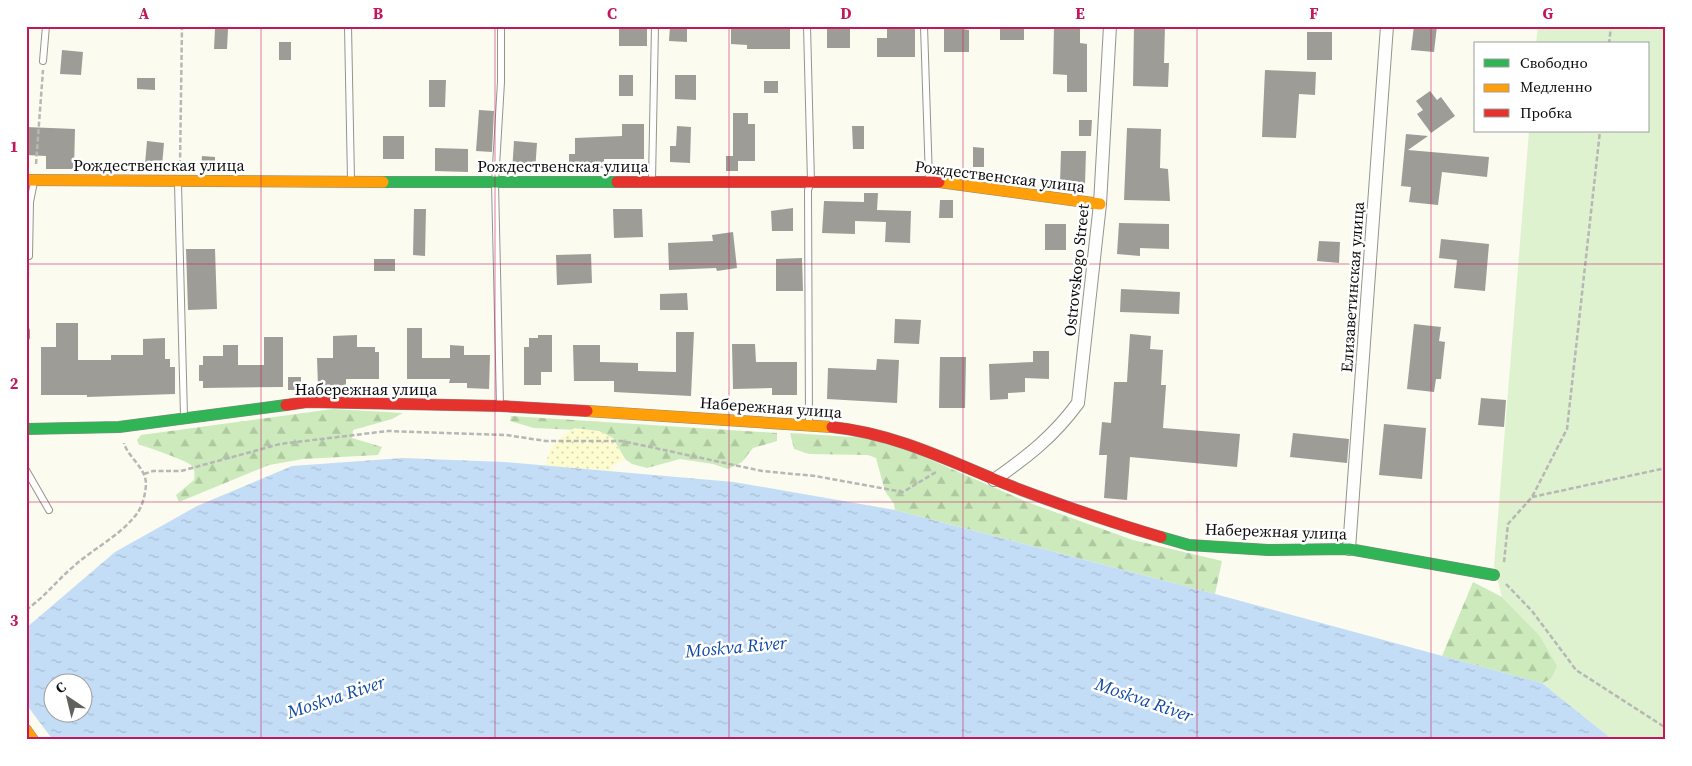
<svg xmlns="http://www.w3.org/2000/svg" width="1692" height="766" font-family="'Source Serif 4',serif">
<defs>
<pattern id="forest-firs" width="22" height="20" patternUnits="userSpaceOnUse" patternTransform="scale(1.25)"><rect width="22" height="20" fill="#cceabc"/><path d="M5 1l3.5 6h-7zM16 11l3.5 6h-7z" fill="#aec8a0"/></pattern>
<pattern id="sand-dots" width="8" height="8" patternUnits="userSpaceOnUse" patternTransform="scale(1.25)"><rect width="8" height="8" fill="#fdfbd0"/><path d="M2 2h.1M6 6h.1" fill="none" stroke="#d8d6b1" stroke-width="1.8" stroke-linecap="round"/></pattern>
<pattern id="water-ripples" width="26" height="14" patternUnits="userSpaceOnUse" patternTransform="scale(1.25)"><rect width="26" height="14" fill="#c4ddf6"/><path d="M2 4q2-2 4 0t4 0M15 11q2-2 4 0t4 0" fill="none" stroke="#a7bcd2"/></pattern>
</defs>
<rect width="100%" height="100%" fill="#fbfbf0"/>
<path fill="#def2cf" d="M1538,26H1666V740H1613L1542,683L1551,679L1539,635L1502,597L1494,566L1529,131H1648V44H1536Z"/>
<path fill="url(#forest-firs)" d="M333,409L403,413L392,419L353,430L352,438L382,447L378,455L303,459L269,465L179,502L176,495L194,480C195,474 195,469 191,465C187,461 146,446 139,445L137,440L141,435Z
M511,416L777,433V441L753,448L742,462L728,469L713,464L680,459L647,468L632,464L625,459L613,438L599,431L534,428L510,421Z
M790,433L867,438L915,453L1027,502L1133,540L1222,561L1215,594L895,510L894,504L885,491L876,458L868,455L809,454L794,449Z
M1473,582L1502,597L1539,635L1557,666L1551,679L1542,683L1442,656Z"/>
<path fill="url(#sand-dots)" d="M575,428C607,432 609,431 625,459L612,466V471L546,466C548,446 558,438 575,428Z"/>
<path fill="url(#water-ripples)" fill-rule="evenodd" d="M403,458L504,462L734,482L895,510L1215,594L1542,683L1613,740H26V628L115,552L197,506L292,466ZM52,684H82V714H52Z"/>
<path fill="#fbfbf0" d="M26,704L53,740H26Z"/>
<path fill="#9e9c96" d="M619,26H647V46H619Z
M670,26H687V42L669,41Z
M731,26H790V49H747V45L731,44Z
M887,26H915V57H877V38H887Z
M944,26L969,30V52H944Z
M1000,26H1024V40H1000Z
M1054,26H1080V43L1087,44V92H1067V75L1053,74Z
M1134,26H1165L1164,63H1169L1168,87L1133,86Z
M1414,26H1437L1434,52L1411,50Z
M215,29H228L227,49H214Z
M827,29H850V48H827Z
M1307,32H1332V60H1307Z
M279,42H291V60H279Z
M62,50L83,52L81,75L60,74Z
M1265,70L1316,72L1315,95L1299,94L1296,138L1262,137Z
M619,75H633V96H619Z
M675,75H696V100L675,99Z
M137,78H155V90L137,89Z
M429,80H446L445,107H429Z
M764,81H778V93H764Z
M1430,91L1437,100L1441,97L1455,116L1431,133L1417,114L1423,110L1416,101Z
M479,110L494,111L492,152L476,151Z
M733,113H748V124H755V161H738V171H726V156H733Z
M1079,120H1092L1091,136H1079Z
M622,124H644V159H604V168L569,169V154H575V138L622,136Z
M677,126L691,127L690,163L670,162V146H676Z
M852,126H864V149H853Z
M26,127L75,129L74,169H46V156L26,155Z
M1127,128L1161,129L1160,168L1168,169L1170,201L1124,200Z
M1406,134L1428,136L1408,150L1489,157L1487,177L1442,172L1438,205L1409,202L1411,187L1401,186Z
M383,136H404V159H383Z
M147,141L164,143L162,166L145,164Z
M514,141L537,143L535,172H512Z
M973,147L984,148V167H973Z
M435,148L468,149V172L435,171Z
M1061,151H1086L1085,184H1060Z
M202,156L215,157V170H201Z
M864,193H878L877,210L911,211L910,243L885,242L886,222L855,221V234L822,233L824,201L864,202Z
M940,200H953V218H939Z
M793,208V231H772L771,211Z
M414,209H426L425,256L413,255Z
M613,209H642L643,237L614,238Z
M1119,223L1169,224V249L1140,248V256L1117,254Z
M1045,224H1066V250H1045Z
M733,232L737,268L717,271L716,268L669,270L668,243L713,241L712,235Z
M1441,239L1489,244L1485,291L1454,288L1457,260L1439,258Z
M1319,241L1340,242L1339,263L1317,261Z
M186,249H215L217,309L188,310Z
M591,254L592,283L557,285L556,255Z
M802,258L803,291H776V259Z
M374,259H395V271H374Z
M1121,289L1180,292L1179,314L1120,312Z
M687,293L688,310H660V294Z
M895,319L921,320L919,344L894,343Z
M56,323H78V360H111V355H143V339L165,338V359H170V367H175V394L87,397V395H41V347H56Z
M1414,324L1441,327L1439,341L1445,342L1441,379H1436L1434,392L1407,389Z
M407,328H422V358H450V345L464,346V355H490L489,389L467,388V383H449L450,379H407Z
M676,332H694L691,396L614,392V381H574L573,345H600V362L638,363V371L676,372Z
M1130,334L1151,336L1150,349L1163,350L1161,385H1166L1163,428L1240,434L1237,467L1130,457L1127,500L1104,498L1107,455H1099L1102,422L1111,423L1114,382H1127Z
M357,335V347H375V352H379V379H346V385L318,386L317,358H333V336Z
M538,335H552V372H541V385H524V347H529V338H538Z
M264,337H283V387L203,388V381H199V365H203V356H223V345H238V365H264Z
M732,344H755L756,362H797V395H772V388L733,389Z
M1033,351H1049V379L1025,378V392L1008,393V399L990,400L989,364L1033,362Z
M940,357H966L965,408H939Z
M877,359L899,360L897,403L827,399L828,368L876,370Z
M288,377H301V390H288Z
M1481,398L1506,400L1504,427L1478,425Z
M1384,424L1426,428L1422,479L1379,475Z
M1293,433L1349,439L1347,463L1290,457Z"/>
<g fill="none" stroke-linecap="round" stroke-linejoin="round">
<defs>
<path id="lane" d="M348,26L351,180
M807,26L811,182L808,190L809,423
M924,26L929,180
M43,61L46,26
M652,180L655,26
M178,184L184,416
M29,256L30,202L34,182
M26,337V331
M500,405L495,183L501,82V26
M26,470L49,510"/>
<path id="street" d="M994,480C1028,456 1053,437 1078,403L1100,204L1110,26
M1349,549L1387,26"/>
<path id="fast" d="M383,182H617
M26,429L119,427L286,405
M1161,537L1189,545L1268,550L1349,549L1494,575"/>
<path id="slow" d="M26,180L383,182
M939,182L1100,204
M587,411L832,427
M26,730L33,740"/>
<path id="jam" d="M617,182H939
M286,405L307,402L500,406L587,411
M832,427C899,434 955,464 1016,488C1064,506 1113,523 1161,537"/>
</defs>
<use href="#lane" stroke="#94948f" stroke-width="8"/>
<use href="#street" stroke="#94948f" stroke-width="14"/>
<use href="#fast" stroke="#8a8a85" stroke-width="12"/>
<use href="#slow" stroke="#8a8a85" stroke-width="12"/>
<use href="#jam" stroke="#8a8a85" stroke-width="12"/>
<path stroke="#b7b7b5" stroke-width="2.5" stroke-dasharray="5 2.5" stroke-linecap="butt" d="M1609,44L1611,26
M36,164L43,70
M180,165L182,26
M27,322L28,265
M144,474L153,471H181L280,444L388,431L506,435L546,441H622L762,471L815,476L903,492L936,472
M1532,497L1666,468
M1504,562L1508,524L1532,497L1567,429L1600,131
M1506,584L1532,611L1576,670L1666,728
M26,610C47,595 56,581 74,566C94,548 123,534 138,512C143,505 146,491 146,483C145,467 128,457 124,443"/>
<use href="#lane" stroke="#fefefd" stroke-width="6"/>
<use href="#street" stroke="#fefefd" stroke-width="12"/>
<use href="#fast" stroke="#30b455" stroke-width="11"/>
<use href="#slow" stroke="#ff9f0a" stroke-width="11"/>
<use href="#jam" stroke="#e5322d" stroke-width="11"/>
</g>
<path fill="none" stroke="#c2185b" stroke-width="1" stroke-opacity="0.55" d="M261,26V740M495,26V740M729,26V740M963,26V740M1197,26V740M1431,26V740M26,264H1666M26,502H1666"/>
<g text-anchor="middle" stroke-width="5" stroke-linejoin="round" paint-order="stroke">
<g font-size="16" fill="#0c0c0c" stroke="#fff">
<text x="159" y="171">Рождественская улица</text>
<text x="563" y="172">Рождественская улица</text>
<text transform="translate(1000 176) rotate(7)" y="6">Рождественская улица</text>
<text transform="translate(1076 270) rotate(-84)" y="6">Ostrovskogo Street</text>
<text transform="translate(1352 287) rotate(-86)" y="6">Елизаветинская улица</text>
<text x="366" y="395">Набережная улица</text>
<text transform="translate(771 407) rotate(4)" y="6">Набережная улица</text>
<text transform="translate(1276 531) rotate(2)" y="6">Набережная улица</text>
</g>
<g font-size="18" font-style="italic" fill="#0f49a5" stroke="#fff">
<text transform="translate(736 647) rotate(-5)" y="6">Moskva River</text>
<text transform="translate(336 697) rotate(-18)" y="6">Moskva River</text>
<text transform="translate(1144 700) rotate(19)" y="6">Moskva River</text>
</g>
</g>
<rect width="1692" height="766" fill="none" stroke="#ffffff" stroke-width="55"/>
<rect x="1474" y="42" width="175" height="90" fill="#ffffff" stroke="#9e9e9e"/>
<rect x="1484" y="59" width="25" height="8" fill="#30b455" stroke="#9e9e9e"/>
<text x="1520" y="68" font-size="15" fill="#0c0c0c">Свободно</text>
<rect x="1484" y="84" width="25" height="8" fill="#ff9f0a" stroke="#9e9e9e"/>
<text x="1520" y="92" font-size="15" fill="#0c0c0c">Медленно</text>
<rect x="1484" y="109" width="25" height="8" fill="#e5322d" stroke="#9e9e9e"/>
<text x="1520" y="118" font-size="15" fill="#0c0c0c">Пробка</text>
<g transform="translate(68 698) rotate(325)"><circle r="24" fill="#ffffff" stroke="#9e9e9e"/>
<path d="M0-4L9 19L0 12L-9 19Z" fill="#60605c"/>
<text y="-8" font-size="14" font-weight="bold" text-anchor="middle" fill="#0c0c0c">С</text>
</g>
<rect x="28" y="28" width="1636" height="710" fill="none" stroke="#c2185b" stroke-width="2"/>
<g font-size="16" text-anchor="middle" font-weight="bold" fill="#c2185b">
<text x="144" y="19">A</text>
<text x="378" y="19">B</text>
<text x="612" y="19">C</text>
<text x="846" y="19">D</text>
<text x="1080" y="19">E</text>
<text x="1314" y="19">F</text>
<text x="1548" y="19">G</text>
<text x="14" y="152">1</text>
<text x="14" y="389">2</text>
<text x="14" y="626">3</text>
</g>
</svg>
